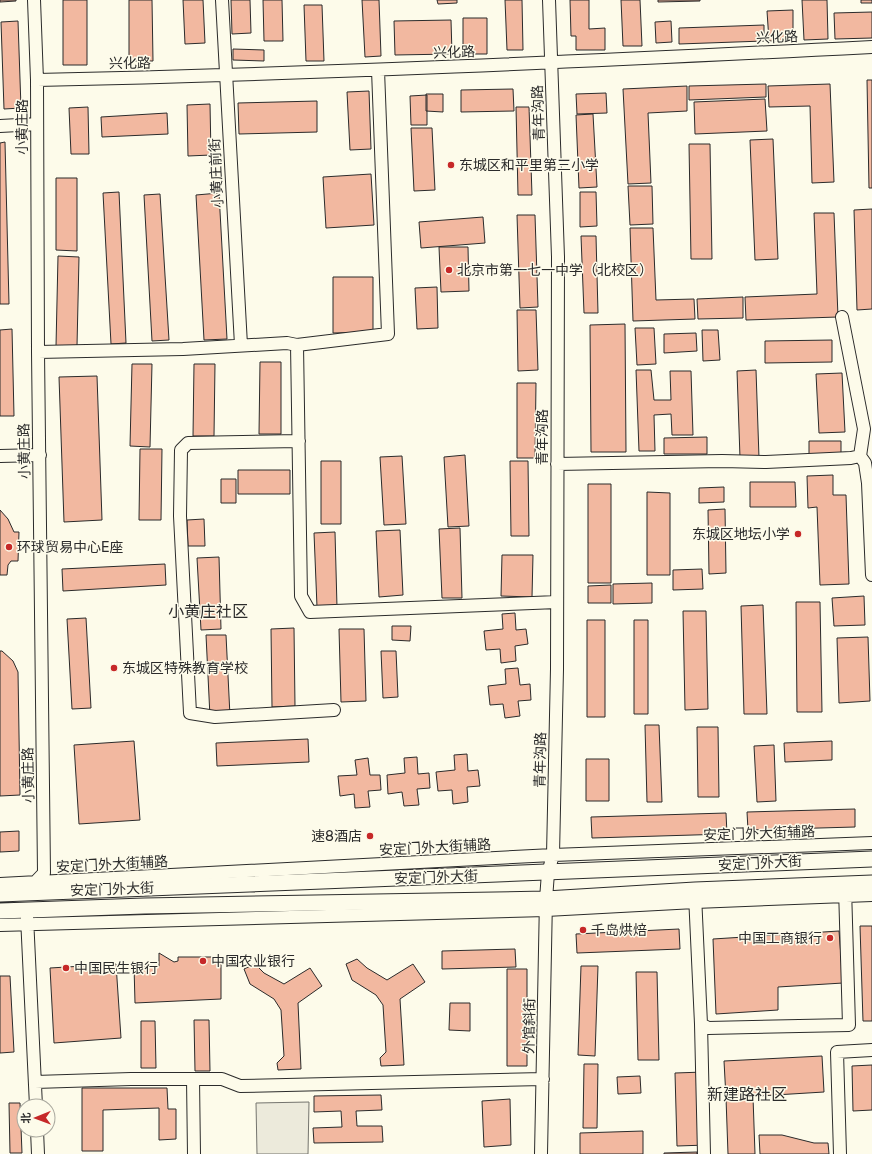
<svg xmlns="http://www.w3.org/2000/svg" width="872" height="1154" font-family="Rubik,'Noto Sans SC',sans-serif">
<rect width="100%" height="100%" fill="#fdfbea"/>
<path fill="#eceadb" stroke="#74746e" d="M309,1102L308,1154H257L256,1103Z"/>
<path fill="#f2b8a0" stroke="#2b2b2b" d="M0,0H16V1L0,2Z
M63,0H87V65H63Z
M129,0H152L153,61H129Z
M183,0H203L205,43L185,44Z
M231,0H250L251,33L232,34Z
M263,0H282L283,41H264Z
M362,0H379L381,56L365,57Z
M437,0H457V3L438,4Z
M505,0H522L523,50H507Z
M570,0H589V29L605,28V50H576V36H571Z
M621,0H640L642,46H623Z
M658,0H700V1L658,2Z
M802,0H827L828,39L804,40Z
M861,0H872V3H861Z
M304,5H322L324,61H306Z
M793,10V40L769,41L767,11Z
M872,12V38L835,39L834,13Z
M463,18H487V54H463Z
M451,20L452,54L395,55L394,21Z
M18,21L21,108L4,109L1,22Z
M671,21L672,42L656,43L655,22Z
M764,25V41L679,44V28Z
M233,49L264,50V61L233,60Z
M867,80H872V188H869Z
M766,84V97L689,100V86Z
M830,84L834,182L812,183L810,106L769,107L768,86Z
M687,86V111L648,113L651,183L628,184L623,89Z
M513,89L514,111L461,112V90Z
M369,91L371,149L350,150L347,92Z
M606,93L607,113L577,114L576,94Z
M426,94H443V112L426,111Z
M427,95V125H411L410,96Z
M765,99L767,131L695,134L694,102Z
M317,101V132L239,134L238,103Z
M210,104L211,155L188,156L187,105Z
M88,107L89,154H71L69,108Z
M516,107H529L532,195H518Z
M167,113L168,134L102,137L101,117Z
M593,114L597,187L579,188L576,115Z
M411,128H432L435,190L414,191Z
M773,139L778,259L755,260L750,140Z
M5,142L9,304H0V143Z
M689,144H710L712,259H691Z
M371,174L374,225L326,228L323,177Z
M56,178H77V251L56,250Z
M628,186H652L653,224L630,225Z
M119,192L126,343L111,344L103,193Z
M580,192H596L597,226L580,227Z
M219,193L227,339L204,340L196,195Z
M160,194L169,340L152,341L144,195Z
M872,209V309L857,310L854,210Z
M814,213H834L838,317L746,320L745,297L817,294Z
M517,215H535L538,307L520,308Z
M483,217L485,243L421,248L419,222Z
M630,228H653L656,300L694,299L695,319L633,321Z
M581,236H596L598,313H584Z
M439,247H468L469,291L441,292Z
M58,256L79,257L77,346H56Z
M333,277H373V332L333,333Z
M437,287L438,328L417,329L415,288Z
M743,297V318L698,319L697,299Z
M517,310H536L538,370L518,371Z
M625,324L626,452H591L590,325Z
M635,328H654L656,364L637,365Z
M12,329L14,416H0V330Z
M702,330H718L720,360L703,361Z
M696,333L697,351L664,353V334Z
M832,340V362L765,363V341Z
M260,362H281V434H259Z
M132,364H152L150,447L130,446Z
M194,364H215L214,436H193Z
M636,370H651L654,400H671L670,371H691L693,435H672L671,414L654,415L655,451H639Z
M756,370L759,458H740L737,371Z
M842,373L845,432L819,433L816,374Z
M97,376L102,520L64,522L59,377Z
M517,383H536L535,458H517Z
M707,437V454H664V438Z
M809,441H841V462H809Z
M140,449H162L161,520H139Z
M465,455L469,526L448,527L444,457Z
M402,456L406,524L384,525L380,457Z
M321,461H341V524H321Z
M510,461H528L529,536H511Z
M238,470H290V494H238Z
M833,475V495H846L849,584L820,585L817,507L808,508L807,476Z
M221,479H236V503H221Z
M750,482H795L796,507H750Z
M588,484H611V583H588Z
M724,487V502L699,503V488Z
M647,492L670,493V575H647Z
M725,509L726,573L709,574L708,510Z
M0,510L8,519L14,532H19L18,561H11L8,565L7,575H0Z
M204,519L205,546H188L187,520Z
M460,528L462,598H442L439,529Z
M400,530L403,595L379,597L376,531Z
M335,532L337,607H317L314,533Z
M502,555H533L532,597L501,596Z
M219,557L221,629L201,630L197,558Z
M165,564L166,585L63,591L62,569Z
M702,569L703,589L673,590V570Z
M652,583V603L613,604V584Z
M611,585V603H588V586Z
M864,596L865,625L834,626L832,598Z
M796,602H820L822,712H797Z
M763,605L767,714H744L741,606Z
M683,611H706L708,709L685,710Z
M515,613L516,630L526,629L528,644L515,646L516,661L501,663L500,649L486,650L484,631L503,629L502,614Z
M86,618L91,708L72,709L67,619Z
M587,620H605V717H587Z
M634,620H648V714H634Z
M392,626H411L410,641L392,640Z
M294,628L295,706L272,707L271,629Z
M339,629H364L366,701L341,702Z
M206,635H226L230,716L210,717Z
M868,637L870,701L839,703L837,638Z
M0,651H2L13,661L18,672L20,795L0,796Z
M381,651H396L398,697L383,698Z
M518,668L520,685L530,684L531,700L518,701L520,716L505,718L503,704L490,705L488,686L506,684L505,669Z
M645,725H659L662,802H647Z
M697,727H718L719,797H698Z
M308,739L309,762L217,766L216,743Z
M134,741L140,820L79,824L74,745Z
M832,741V760L785,762L784,743Z
M774,745L776,801L757,802L754,746Z
M467,754L468,771L478,770L480,786L467,787L468,802L453,804L452,790L438,791L436,772L455,770L454,755Z
M417,757L418,774L429,773L430,788L417,789L419,805L404,806L402,792L388,794L387,775L405,773L404,758Z
M368,758L370,775H380L381,790L368,791L370,807L355,808L354,794L340,796L338,776L357,775L355,760Z
M586,759H609V801H586Z
M855,809V827L748,830L747,812Z
M726,813L727,834L592,838L591,817Z
M19,831V851L0,852V832Z
M860,926H872V1021H863Z
M679,929L680,949L577,953L576,934Z
M839,931L843,983L778,987V1010L716,1014L713,939Z
M515,949L516,967L442,969V951Z
M159,953L174,962L178,961V957H221V999L135,1003L134,966H159Z
M357,959L367,968L387,980L413,964L425,982L400,999L404,1065L381,1066L380,1058L386,1052L383,1005L376,995L352,980L346,964Z
M116,964L121,1038L54,1043L50,968Z
M255,964L264,973L284,984L310,968L322,986L298,1003L301,1069L278,1070L277,1063L284,1056L281,1010L274,999L250,984L244,969Z
M581,966H598L595,1056L578,1055Z
M507,969H527V1066H507Z
M636,972H657L659,1060H638Z
M0,976H10L14,1052L0,1053Z
M450,1003H470V1031L449,1030Z
M194,1020H209L210,1071H195Z
M141,1021H155L156,1068H141Z
M822,1056L824,1092L726,1098L724,1061Z
M584,1064H598L597,1128H583Z
M872,1065V1110L853,1111L852,1066Z
M704,1072L707,1145L677,1146L675,1073Z
M640,1076L641,1093L618,1094L617,1077Z
M82,1088H167L168,1109H176V1139L159,1140V1108L103,1110V1151H82Z
M381,1095L382,1110L356,1111L357,1126H382L383,1142L314,1143L313,1128L342,1127L341,1111L314,1112V1096Z
M753,1097L755,1154H728L726,1098Z
M510,1099L511,1145L484,1147L482,1101Z
M9,1103H20L22,1153H10Z
M643,1131V1154H580V1133Z
M759,1135H782L814,1143H828L829,1154H760Z
M697,1152V1154H664V1153Z"/>
<g fill="none" stroke-linecap="round" stroke-linejoin="round">
<defs>
<path id="minor" d="M222,0L241,345
M37,80C315,74 594,61 872,47
M0,126L37,124
M842,317L864,429L860,456L865,463L868,483L872,575
M297,345L301,596L310,612L557,602
M38,352L183,349L287,343L297,345L388,334L378,70
M299,441L188,443L181,450L180,516L190,713L215,717L334,710
M0,456L40,455
M557,464L722,461L766,462L851,458L860,456
M0,884L553,855L872,843
M25,893L44,873L38,352L37,80L34,0
M695,895L701,1024L708,1028L849,1025L845,888
M27,917L36,1106
M0,925L546,910L695,902L872,895
M701,1024L704,1154
M193,1079L194,1154
M35,1082L131,1079H222L240,1086L543,1079
M37,1130L38,1154
M541,1154L546,899L548,873L553,855L557,669L558,257L549,0
M840,1154L837,1052L872,1050"/>
<path id="major" d="M0,894L872,859
M0,911L144,906L546,899L695,890L872,883"/>
</defs>
<use href="#minor" stroke="#2b2b2b" stroke-width="14"/>
<use href="#major" stroke="#2b2b2b" stroke-width="17"/>
<use href="#minor" stroke="#fdfbea" stroke-width="12"/>
<use href="#major" stroke="#fdfbea" stroke-width="15"/>
</g>
<g fill="#c62828" stroke="#fdfbea" stroke-width="1.5">
<circle cx="451" cy="165" r="4"/>
<circle cx="449" cy="270" r="4"/>
<circle cx="798" cy="534" r="4"/>
<circle cx="9" cy="547" r="4"/>
<circle cx="114" cy="668" r="4"/>
<circle cx="370" cy="836" r="4"/>
<circle cx="583" cy="930" r="4"/>
<circle cx="830" cy="938" r="4"/>
<circle cx="203" cy="961" r="4"/>
<circle cx="66" cy="968" r="4"/>
</g>
<g text-anchor="middle" stroke-width="3" stroke-linejoin="round" paint-order="stroke">
<g font-size="14" fill="#2b2b2b" stroke="#fdfbea">
<text transform="translate(777 37) rotate(-3)" y="5">兴化路</text>
<text transform="translate(454 52) rotate(-2)" y="5">兴化路</text>
<text transform="translate(130 63) rotate(-1)" y="5">兴化路</text>
<text transform="translate(538 113) rotate(-92)" y="5">青年沟路</text>
<text transform="translate(22 127) rotate(-90)" y="5">小黄庄路</text>
<text transform="translate(216 173) rotate(-93)" y="5">小黄庄前街</text>
<text transform="translate(542 437) rotate(-90)" y="5">青年沟路</text>
<text transform="translate(24 451) rotate(-91)" y="5">小黄庄路</text>
<text transform="translate(540 760) rotate(-89)" y="5">青年沟路</text>
<text transform="translate(28 775) rotate(-91)" y="5">小黄庄路</text>
<text transform="translate(759 833) rotate(-2)" y="5">安定门外大街辅路</text>
<text transform="translate(435 847) rotate(-3)" y="5">安定门外大街辅路</text>
<text transform="translate(760 863) rotate(-3)" y="5">安定门外大街</text>
<text transform="translate(112 864) rotate(-3)" y="5">安定门外大街辅路</text>
<text transform="translate(436 877) rotate(-2)" y="5">安定门外大街</text>
<text transform="translate(112 889) rotate(-2)" y="5">安定门外大街</text>
<text transform="translate(529 1026) rotate(-89)" y="5">外馆斜街</text>
</g>
<g font-size="14" fill="#2b2b2b" stroke="#fdfbea" text-anchor="start">
<text x="459" y="170">东城区和平里第三小学</text>
<text x="457" y="275">北京市第一七一中学（北校区）</text>
<text x="790" y="539" text-anchor="end">东城区地坛小学</text>
<text x="17" y="552">环球贸易中心E座</text>
<text x="122" y="673">东城区特殊教育学校</text>
<text x="362" y="841" text-anchor="end">速8酒店</text>
<text x="591" y="935">千岛烘焙</text>
<text x="822" y="943" text-anchor="end">中国工商银行</text>
<text x="211" y="966">中国农业银行</text>
<text x="74" y="973">中国民生银行</text>
</g>
<g font-size="16" fill="#2b2b2b" stroke="#fdfbea">
<text x="208" y="617">小黄庄社区</text>
<text x="747" y="1100">新建路社区</text>
</g>
</g>
<g transform="translate(36 1118) rotate(269)"><circle r="19" fill="#fdfbea" stroke="#a9a89e"/>
<path d="M0-3L7 15L0 10L-7 15Z" fill="#c62828"/>
<text y="-6" font-size="11" font-weight="bold" text-anchor="middle" fill="#2b2b2b">北</text>
</g>
</svg>
